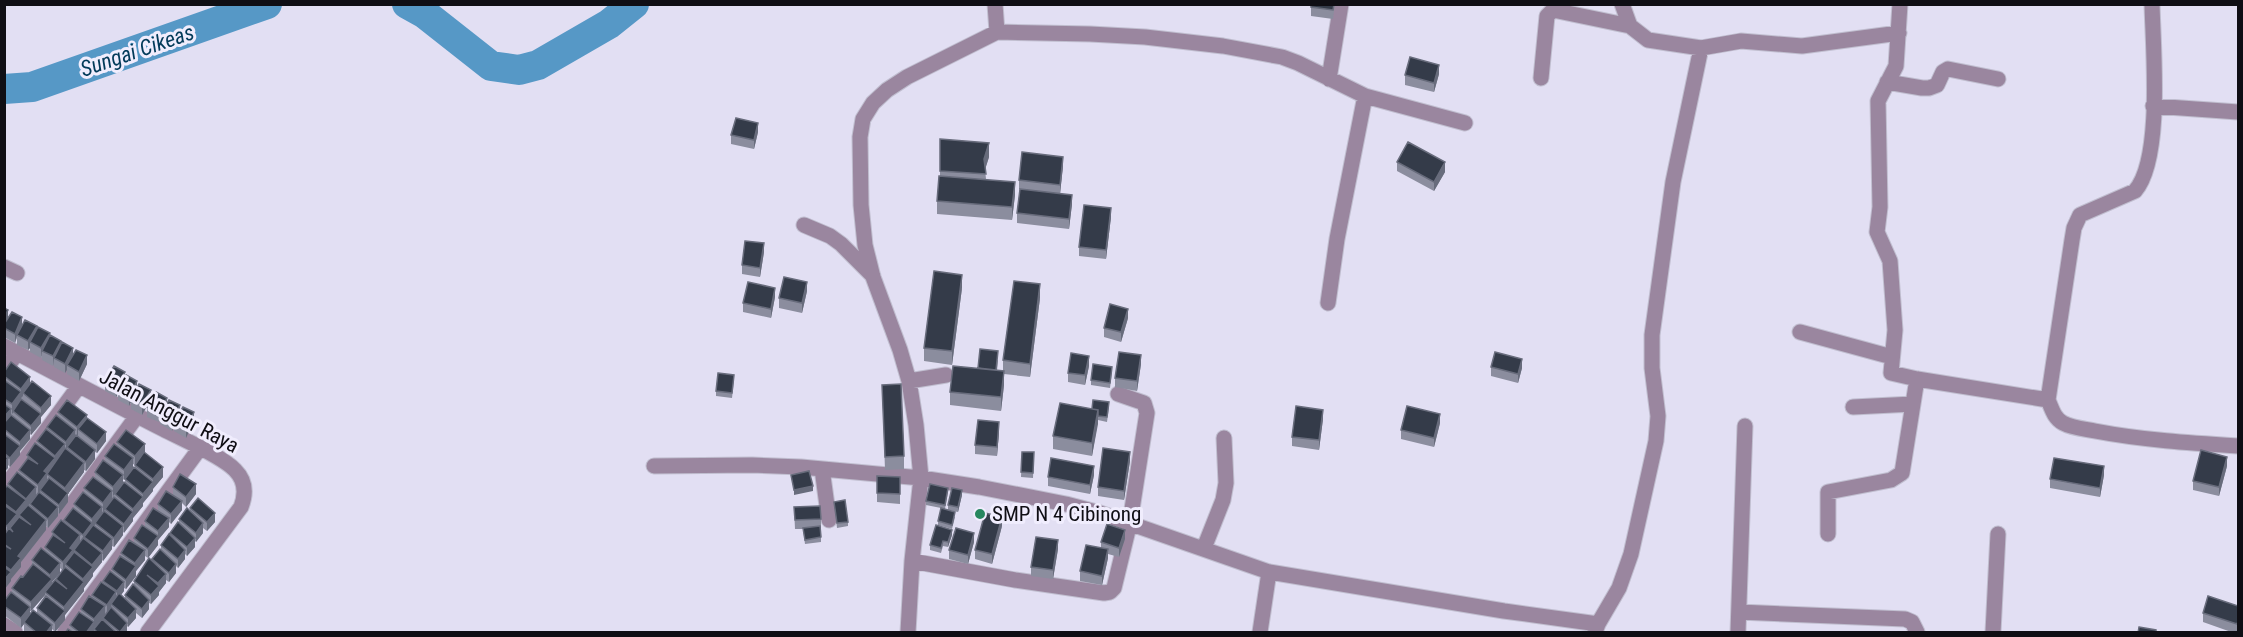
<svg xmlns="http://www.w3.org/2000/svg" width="2243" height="637" font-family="'Roboto Condensed',sans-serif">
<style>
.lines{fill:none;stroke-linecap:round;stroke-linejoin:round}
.river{stroke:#5698c6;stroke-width:30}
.minor-casing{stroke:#c0becf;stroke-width:17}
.minor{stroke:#9a869f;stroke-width:15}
.wall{fill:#8b8d9e;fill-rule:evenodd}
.shaded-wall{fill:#686c7c}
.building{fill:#343b49;stroke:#686c7c;stroke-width:1.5}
.poi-dot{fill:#27875f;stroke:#f0edfd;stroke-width:2}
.labels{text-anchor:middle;stroke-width:6;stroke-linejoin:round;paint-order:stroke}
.street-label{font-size:21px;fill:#0f0e14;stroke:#f0edfd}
.poi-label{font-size:21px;fill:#0f0e14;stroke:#f0edfd;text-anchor:start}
.water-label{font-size:22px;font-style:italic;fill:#023a59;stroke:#f0edfd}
</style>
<rect width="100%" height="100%" fill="#e2dff3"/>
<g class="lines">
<path class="river" d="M 407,4 L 425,14 L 491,66 L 519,70 L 538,65 L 609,24 L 634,4
M 4,89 L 32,87 L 267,4"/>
<defs>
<path id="minor" d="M 995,4 L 997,32
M 1622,4 L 1630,26 L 1648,40 L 1701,48 L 1741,41 L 1802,46 L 1899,33
M 1900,4 L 1896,66 L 1878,101 L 1880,207 L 1877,232 L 1890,261 L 1895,330 L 1891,373 L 1917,379 L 2048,400
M 2152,4 C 2153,48 2163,159 2135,191 L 2080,215 L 2074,228 L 2072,240 L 2048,400 C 2052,409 2054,418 2063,423 C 2072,428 2085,429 2095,431 C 2142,440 2190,443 2238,446
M 1541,78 L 1547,16 L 1553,10 L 1630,26
M 1329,79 L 1341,4
M 1887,82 L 1922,88 L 1929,88 L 1937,85 L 1943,72 L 1948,69 L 1998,79
M 2153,106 L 2238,112
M 804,225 L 830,236 L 841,244 L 873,276
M 4,267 L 17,273
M 1328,303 L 1337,239 L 1365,96
M 1800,332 L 1892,357
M 4,346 C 57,374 110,402 163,429 C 182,439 222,456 235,470 C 246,481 246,494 241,507 L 148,632
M 4,371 L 17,353
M 909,381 L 946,375
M 1853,407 L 1913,404
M 654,466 L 752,465 L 801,467 L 921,478 L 979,487 L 1066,504 L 1100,513 L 1269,572 L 1504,611 L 1598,624
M 822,469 L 829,520
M 4,488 L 79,386
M 1828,534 L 1828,492 L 1891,480 L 1902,473 L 1917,379
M 1204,548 L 1223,500 L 1226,483 L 1224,438
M 912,561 L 1015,580 L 1104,593 L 1110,592 L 1114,588 L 1130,522 L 1147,413 L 1144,403 L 1118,394
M 4,597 L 137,416
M 1739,612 L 1905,619 L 1912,622 L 1917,632
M 4,625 L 15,632
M 65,632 L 200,448
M 908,632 L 912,561 L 921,478 L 916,425 L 909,381 L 900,350 L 873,277 L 865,245 L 861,205 L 860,137 L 863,119 L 873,103 L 887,90 L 907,77 L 997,32 L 1090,34 L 1145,37 L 1223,46 L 1282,57 L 1298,63 L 1365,96 L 1465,123
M 1260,632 L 1269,572
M 1595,632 L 1598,624 L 1619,588 L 1631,554 L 1656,441 L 1658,416 L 1652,368 L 1652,335 L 1673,182 L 1701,48
M 1738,632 L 1745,426
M 1993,632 L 1998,534"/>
</defs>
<use href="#minor" class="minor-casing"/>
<use href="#minor" class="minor"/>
</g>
<path class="wall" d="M 1311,4 L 1335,4 L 1333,19 L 1311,16 Z
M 1439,74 L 1434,92 L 1405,85 L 1405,75 Z
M 758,132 L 754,149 L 731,144 L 731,135 Z
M 940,139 L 989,157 L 985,169 L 986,179 L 1015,195 L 1012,220 L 937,214 L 937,201 L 940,176 Z
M 1397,162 L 1445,172 L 1434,191 L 1397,171 Z
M 1063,166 L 1060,194 L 1072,204 L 1069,229 L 1017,223 L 1017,213 L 1020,189 L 1019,189 L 1019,180 Z
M 1111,217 L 1106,259 L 1079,256 L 1079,247 Z
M 764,252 L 760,277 L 742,274 L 742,265 Z
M 962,288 L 952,365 L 924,361 L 924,348 Z
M 807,291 L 802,313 L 779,308 L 779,298 Z
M 775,297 L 771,318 L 743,312 L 743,303 Z
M 1040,298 L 1030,377 L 1004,374 L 1004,385 L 1001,411 L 950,405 L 950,392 L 978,368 L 998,360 L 997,371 L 1003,371 L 1003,360 Z
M 4,308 L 8,317 L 22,325 L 50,336 L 61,344 L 87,364 L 79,381 L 67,374 L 67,370 L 65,373 L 54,367 L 54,364 L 53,366 L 42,360 L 42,356 L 41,358 L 30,352 L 30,348 L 28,350 L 17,345 L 17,338 L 15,343 L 4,337 Z
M 1128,318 L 1121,342 L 1104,337 L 1104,328 Z
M 1141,364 L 1137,391 L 1115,387 L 1115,378 Z
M 1089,366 L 1085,385 L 1068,382 L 1068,373 Z
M 1491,367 L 1522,368 L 1518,383 L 1491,376 Z
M 4,372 L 30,383 L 51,405 L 41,417 L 41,416 L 41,423 L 31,435 L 30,434 L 30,439 L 20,451 L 20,455 L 10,467 L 8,465 L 8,468 L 4,472 Z
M 1112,372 L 1110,388 L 1091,385 L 1091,380 Z
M 125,377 L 151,399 L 142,415 L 131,409 L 131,402 L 129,406 L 118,400 L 118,394 L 116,397 L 105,391 L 105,381 Z
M 734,380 L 732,398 L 716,396 L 716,391 Z
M 882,385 L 904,456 L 904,469 L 885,470 Z
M 167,403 L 180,413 L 194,421 L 186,438 L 174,431 L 174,426 L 172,431 L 160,424 L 160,420 L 159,422 L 147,417 L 147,407 Z
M 1109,407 L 1107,422 L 1098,420 L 1092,456 L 1053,449 L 1053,436 L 1092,409 Z
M 58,412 L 87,418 L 106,441 L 97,453 L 95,452 L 95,459 L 86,471 L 84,470 L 84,472 L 68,494 L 68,502 L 59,514 L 58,513 L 58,516 L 48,528 L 46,526 L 46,530 L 21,562 L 21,567 L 11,579 L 11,581 L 4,590 L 4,489 L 8,486 L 8,484 L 19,474 L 19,470 L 27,461 L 27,455 L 37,445 L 37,441 L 47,430 L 47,427 L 58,417 Z
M 1323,419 L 1319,450 L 1292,446 L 1292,437 Z
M 1440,423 L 1434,447 L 1401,439 L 1401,430 Z
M 999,432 L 997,456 L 975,454 L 975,445 Z
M 117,442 L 145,453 L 163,477 L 153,488 L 153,491 L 143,503 L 143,506 L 133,518 L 133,521 L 123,533 L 123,535 L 114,547 L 112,546 L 112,549 L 103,561 L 102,560 L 102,562 L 93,573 L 93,576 L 84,588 L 84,591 L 65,615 L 65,620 L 55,632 L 52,629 L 52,633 L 26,633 L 24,631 L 24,624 L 21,628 L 4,615 L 4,601 L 12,593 L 12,588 L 23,577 L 32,565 L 32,560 L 45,551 L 45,547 L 52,537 L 52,532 L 64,523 L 64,520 L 74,509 L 74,504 L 84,493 L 84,488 L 95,478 L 95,472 L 105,462 L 105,456 L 117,446 ZM 133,464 L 135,465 L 135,468 L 125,479 L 125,483 L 123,484 L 123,479 L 124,480 L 133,468 ZM 60,568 L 62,570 L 56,579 L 56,581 L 52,584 L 52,582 L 60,573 ZM 45,595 L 37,608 L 37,614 L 30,614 L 30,611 L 31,611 Z
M 1022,452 L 1034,452 L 1033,478 L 1021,477 Z
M 1130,461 L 1124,500 L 1098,496 L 1098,487 Z
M 2227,466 L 2219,496 L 2193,490 L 2193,481 Z
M 1094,475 L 1090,494 L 1048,486 L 1048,477 Z
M 2104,475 L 2100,497 L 2050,488 L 2050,479 Z
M 877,476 L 900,477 L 900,504 L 877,502 Z
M 173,487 L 196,494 L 186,507 L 182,503 L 182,510 L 171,524 L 169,522 L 169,527 L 158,540 L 158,545 L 148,558 L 145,556 L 145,560 L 136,571 L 136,576 L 126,589 L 124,588 L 124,591 L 121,595 L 125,599 L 125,595 L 134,585 L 134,581 L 161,549 L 161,545 L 170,535 L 170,533 L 179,522 L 179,519 L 190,512 L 190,508 L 215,522 L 207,531 L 203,528 L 203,533 L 196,542 L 195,541 L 195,547 L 187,556 L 185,554 L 185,559 L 178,568 L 176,566 L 176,573 L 169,582 L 166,580 L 166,583 L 159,592 L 159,595 L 151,604 L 149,603 L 149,609 L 142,618 L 136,613 L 136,618 L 128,627 L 127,626 L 127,633 L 94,633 L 94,632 L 65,633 L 70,630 L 70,625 L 81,613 L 81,609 L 92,598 L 92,595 L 103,583 L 103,581 L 112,572 L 112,569 L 121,557 L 121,553 L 134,543 L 134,538 L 145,527 L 145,521 L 158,511 L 158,504 L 173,495 Z
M 948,492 L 945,509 L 955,517 L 952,529 L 938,525 L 938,521 L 941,508 L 926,505 L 926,501 Z
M 962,495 L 958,512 L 948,510 L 948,505 Z
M 834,502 L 848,522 L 848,526 L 837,528 Z
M 794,507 L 821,519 L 821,542 L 805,544 L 803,529 L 795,529 Z
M 1002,526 L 992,564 L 975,559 L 975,550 Z
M 952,535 L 948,547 L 943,546 L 941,553 L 930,550 L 930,545 Z
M 1125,539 L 1119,557 L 1108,554 L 1108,558 L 1102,585 L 1080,581 L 1080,571 L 1101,548 L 1101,542 Z
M 974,542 L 968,564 L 949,559 L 949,550 Z
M 1058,549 L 1053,579 L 1031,576 L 1031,567 Z
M 2238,606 L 2238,633 L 2234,633 L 2203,622 L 2203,613 Z"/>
<path class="shaded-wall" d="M 1439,65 L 1439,74 L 1434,92 L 1434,83 Z
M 758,123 L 758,132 L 754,149 L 754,140 Z
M 989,143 L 989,157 L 984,173 L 984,159 Z
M 1063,157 L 1063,166 L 1060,194 L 1060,185 Z
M 1445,162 L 1445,172 L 1434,191 L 1434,182 Z
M 1015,182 L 1015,195 L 1012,220 L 1012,207 Z
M 1072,195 L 1072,204 L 1069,229 L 1069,219 Z
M 1111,208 L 1111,217 L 1106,259 L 1106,250 Z
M 764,243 L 764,252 L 760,277 L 760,268 Z
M 962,275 L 962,288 L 952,365 L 952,351 Z
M 807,282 L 807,291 L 802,313 L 802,303 Z
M 1040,284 L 1040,298 L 1030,377 L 1030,364 Z
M 775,288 L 775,297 L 771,318 L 771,309 Z
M 1128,309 L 1128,318 L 1121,342 L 1121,332 Z
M 8,310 L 8,319 L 4,327 L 4,317 Z
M 22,317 L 22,326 L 17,335 L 15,343 L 15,334 Z
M 37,326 L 37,335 L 30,342 L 30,348 L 28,350 L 28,341 Z
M 50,333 L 50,342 L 42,351 L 41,358 L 41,348 Z
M 61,341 L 61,350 L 54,358 L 53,366 L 53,356 Z
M 73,348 L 73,357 L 67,365 L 67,370 L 65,373 L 65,364 Z
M 87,355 L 87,364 L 79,381 L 79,372 Z
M 1141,355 L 1141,364 L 1137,391 L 1137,381 Z
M 1089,356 L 1089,366 L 1085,385 L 1085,375 Z
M 1522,359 L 1522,368 L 1518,383 L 1518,374 Z
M 1004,371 L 1004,385 L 1001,411 L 1001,397 Z
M 125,372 L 125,381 L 118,390 L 118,394 L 116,397 L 116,387 Z
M 30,377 L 30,386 L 23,393 L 23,396 L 21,398 L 21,402 L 12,414 L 12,404 L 21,393 L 21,389 Z
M 137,381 L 137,390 L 131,399 L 131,402 L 129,406 L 129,396 Z
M 151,390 L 151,399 L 142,415 L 142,405 Z
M 51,396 L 51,405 L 41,417 L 41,408 Z
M 167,398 L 167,407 L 160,415 L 159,422 L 159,413 Z
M 180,405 L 180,414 L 174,422 L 174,426 L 172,431 L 172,422 Z
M 11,409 L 11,418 L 4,426 L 4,417 Z
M 1098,410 L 1098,424 L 1092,456 L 1092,443 Z
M 1323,410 L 1323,419 L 1319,450 L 1319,440 Z
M 194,412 L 194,421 L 186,438 L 186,429 Z
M 41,414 L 41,423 L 31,435 L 31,426 Z
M 1440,414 L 1440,423 L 1434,447 L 1434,438 Z
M 87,415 L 87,425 L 78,429 L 78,435 L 77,436 L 77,427 Z
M 999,422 L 999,432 L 997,456 L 997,447 Z
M 30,430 L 30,439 L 20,451 L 20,442 Z
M 75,430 L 75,439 L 67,447 L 66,451 L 66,442 Z
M 106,432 L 106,441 L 97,453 L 97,444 Z
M 65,444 L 65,453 L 55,465 L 55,456 Z
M 145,444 L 145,453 L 135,465 L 135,456 Z
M 20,446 L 20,455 L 10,467 L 10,458 Z
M 95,450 L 95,459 L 86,471 L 86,462 Z
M 1130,452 L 1130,461 L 1124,500 L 1124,491 Z
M 2227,457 L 2227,466 L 2219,496 L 2219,487 Z
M 8,458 L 8,468 L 4,472 L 4,463 Z
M 55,458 L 55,467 L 47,474 L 47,483 L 38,494 L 38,485 L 44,471 Z
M 133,458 L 133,468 L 124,480 L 124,470 Z
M 84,463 L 84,472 L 68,494 L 68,502 L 59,514 L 59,505 L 65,496 L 65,488 Z
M 1094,466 L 1094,475 L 1090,494 L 1090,485 Z
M 2104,466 L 2104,475 L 2100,497 L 2100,488 Z
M 163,467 L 163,477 L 153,489 L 153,479 Z
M 123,475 L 123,484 L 113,496 L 113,487 Z
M 153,482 L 153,491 L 143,503 L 143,494 Z
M 196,484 L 196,494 L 186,507 L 186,497 Z
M 813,486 L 813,491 L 794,495 L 794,490 Z
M 36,487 L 36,496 L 26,508 L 26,499 Z
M 962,490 L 962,495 L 958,512 L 958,507 Z
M 112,491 L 112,500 L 103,512 L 103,503 Z
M 143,497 L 143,506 L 133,518 L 133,521 L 124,533 L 124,524 L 133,512 L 133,509 Z
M 26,500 L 26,509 L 19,515 L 19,517 L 10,528 L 10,531 L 7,536 L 7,526 L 16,515 L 16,512 Z
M 182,501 L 182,510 L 171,524 L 171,514 Z
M 58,507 L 58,516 L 48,528 L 48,519 Z
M 102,507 L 102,516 L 95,523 L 95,525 L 92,528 L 92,519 Z
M 215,513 L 215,522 L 207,531 L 207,522 Z
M 1002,517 L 1002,526 L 992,564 L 992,554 Z
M 169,518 L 169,527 L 158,540 L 158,531 Z
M 46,520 L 46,530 L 21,562 L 21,567 L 11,579 L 11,581 L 4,590 L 4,580 L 11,572 L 11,570 L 18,556 Z
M 92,523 L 92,532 L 84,537 L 84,542 L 83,544 L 83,535 Z
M 203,523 L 203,533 L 196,542 L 196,533 Z
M 123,526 L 123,535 L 114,547 L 114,538 Z
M 952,530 L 952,535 L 948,547 L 948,542 Z
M 1125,530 L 1125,539 L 1119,557 L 1119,548 Z
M 974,533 L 974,542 L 968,564 L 968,555 Z
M 80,535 L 80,544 L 74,550 L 74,553 L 65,564 L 65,568 L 63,571 L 63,562 L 70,548 Z
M 158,536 L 158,545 L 148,558 L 148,549 Z
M 195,538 L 195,547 L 187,556 L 187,547 Z
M 112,539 L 112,549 L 103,561 L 103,551 Z
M 1058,540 L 1058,549 L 1053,579 L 1053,570 Z
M 1108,549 L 1108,558 L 1102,585 L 1102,576 Z
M 145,550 L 145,560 L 136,571 L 136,576 L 126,589 L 126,580 L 135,568 L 135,563 Z
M 185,550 L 185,559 L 178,568 L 178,559 Z
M 102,553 L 102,562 L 93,573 L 93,576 L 84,588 L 84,591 L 65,615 L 65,620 L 55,632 L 55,623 L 64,612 L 64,607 L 83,582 L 83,579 L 92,568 L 92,565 Z
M 60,563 L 60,573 L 52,582 L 52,588 L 45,592 L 45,595 L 31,611 L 31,602 L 50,581 L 50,575 Z
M 176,564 L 176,573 L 169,582 L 169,573 Z
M 166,574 L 166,583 L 159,592 L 159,595 L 151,604 L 151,595 L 158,587 L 158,583 Z
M 124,582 L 124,591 L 117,600 L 117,591 Z
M 116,592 L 116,601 L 111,604 L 111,608 L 107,614 L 107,605 Z
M 149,600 L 149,609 L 142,618 L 142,609 Z
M 105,606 L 105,615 L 94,628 L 94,633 L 86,633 L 94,623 L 94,619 Z
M 30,607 L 30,616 L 21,628 L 21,618 Z
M 136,609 L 136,618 L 128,627 L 128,618 Z
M 127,623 L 127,632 L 120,633 L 120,632 Z
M 52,625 L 52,633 L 46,633 Z"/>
<path class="building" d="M 1311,4 L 1334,4 L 1333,10 L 1311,7 Z
M 1410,57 L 1439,65 L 1434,83 L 1405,75 Z
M 736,118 L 758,123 L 754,140 L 731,135 Z
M 940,139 L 989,143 L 984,159 L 986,174 L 940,171 Z
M 1408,142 L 1445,162 L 1434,182 L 1397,162 Z
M 1022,152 L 1063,157 L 1060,185 L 1019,180 Z
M 939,176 L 1015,182 L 1012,207 L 937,201 Z
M 1020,189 L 1072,195 L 1069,219 L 1017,213 Z
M 1084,205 L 1111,208 L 1106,250 L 1079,247 Z
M 745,241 L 764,243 L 760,268 L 742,265 Z
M 934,271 L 962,275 L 952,351 L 924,348 Z
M 784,277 L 807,282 L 802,303 L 779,298 Z
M 1014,281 L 1040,284 L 1030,364 L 1003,360 Z
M 748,282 L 775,288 L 771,309 L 743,303 Z
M 1110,304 L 1128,309 L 1121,332 L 1104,328 Z
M 4,308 L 8,310 L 4,317 Z
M 12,312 L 22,317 L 15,334 L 4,328 L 4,324 Z
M 25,320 L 37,326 L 28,341 L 17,335 Z
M 38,327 L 50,333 L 41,348 L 30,342 Z
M 50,335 L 61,341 L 53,356 L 42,351 Z
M 62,342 L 73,348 L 65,364 L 54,358 Z
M 980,349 L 998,351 L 996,370 L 978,368 Z
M 76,350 L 87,355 L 79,372 L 67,365 Z
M 1119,352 L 1141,355 L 1137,381 L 1115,378 Z
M 1495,352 L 1522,359 L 1518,374 L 1491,367 Z
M 1071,353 L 1089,356 L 1085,375 L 1068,373 Z
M 11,362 L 30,377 L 21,389 L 4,376 L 4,372 Z
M 1093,364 L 1112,367 L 1110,383 L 1091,380 Z
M 114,366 L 125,372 L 116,387 L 105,381 Z
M 953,366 L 1004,371 L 1001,397 L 950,392 Z
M 718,373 L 734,375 L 732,393 L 716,391 Z
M 126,375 L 137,381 L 129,396 L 118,390 Z
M 4,380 L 21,392 L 12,404 L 4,399 Z
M 32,381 L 51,396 L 41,408 L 23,393 Z
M 139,384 L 151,390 L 142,405 L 131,399 Z
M 901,384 L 904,456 L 885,457 L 882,385 Z
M 156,392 L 167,398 L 159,413 L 147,407 Z
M 21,399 L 41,414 L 31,426 L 13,411 Z
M 67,400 L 87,415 L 77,427 L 58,412 Z
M 169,400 L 180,405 L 172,422 L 160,415 Z
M 1093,400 L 1109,402 L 1107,417 L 1098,416 L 1098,410 L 1092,409 Z
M 1060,403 L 1098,410 L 1092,443 L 1053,436 Z
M 4,404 L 11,409 L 4,417 Z
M 1296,406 L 1323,410 L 1319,440 L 1292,437 Z
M 1407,406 L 1440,414 L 1434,438 L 1401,430 Z
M 183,407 L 194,412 L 186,429 L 174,422 Z
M 11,415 L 30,430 L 20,442 L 4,429 L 4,423 Z
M 56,415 L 75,430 L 66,442 L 47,427 Z
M 87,418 L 106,432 L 97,444 L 78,429 Z
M 978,420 L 999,422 L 997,447 L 975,445 Z
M 46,429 L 65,444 L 55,456 L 37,441 Z
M 126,430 L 145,444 L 135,456 L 117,442 Z
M 4,434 L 20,446 L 10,458 L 4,453 Z
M 76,435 L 95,450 L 86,462 L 67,447 Z
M 35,443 L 55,458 L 44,471 L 47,473 L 38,485 L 19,470 L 28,458 L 38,464 L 27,455 Z
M 114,444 L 133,458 L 124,470 L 105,456 Z
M 65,448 L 84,463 L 65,488 L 47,474 Z
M 1103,448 L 1130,452 L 1124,491 L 1098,487 Z
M 2201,450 L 2227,457 L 2219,487 L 2193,481 Z
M 144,452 L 163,467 L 153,479 L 135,465 Z
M 1022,452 L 1034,452 L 1033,473 L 1021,472 Z
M 4,456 L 8,458 L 4,463 Z
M 1051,458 L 1094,466 L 1090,485 L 1048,477 Z
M 2054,458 L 2104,466 L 2100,488 L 2050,479 Z
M 103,460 L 123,475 L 113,487 L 95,472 Z
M 134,467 L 153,482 L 143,494 L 125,479 Z
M 809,471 L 813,486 L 794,490 L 791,475 Z
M 17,472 L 36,487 L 26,499 L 8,484 Z
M 180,474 L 196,484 L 186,497 L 173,487 Z
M 877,476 L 900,477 L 900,494 L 877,493 Z
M 93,477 L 112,491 L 103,503 L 84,488 Z
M 49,478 L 68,493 L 59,505 L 40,490 Z
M 124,482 L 143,497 L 133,509 L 115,494 Z
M 930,484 L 948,488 L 945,505 L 926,501 Z
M 7,486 L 26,500 L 16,512 L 4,503 L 4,489 Z
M 952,488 L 962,490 L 958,507 L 948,505 Z
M 166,491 L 182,501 L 171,514 L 158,504 Z
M 39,492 L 58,507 L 48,519 L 30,504 Z
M 83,492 L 102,507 L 92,519 L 74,504 Z
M 114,497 L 133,512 L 124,524 L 105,509 Z
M 198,498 L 215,513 L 207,522 L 190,508 Z
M 845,500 L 848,522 L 837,523 L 834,502 Z
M 4,505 L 17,514 L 7,526 L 4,524 Z
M 28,505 L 46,520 L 18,556 L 21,558 L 11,570 L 4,565 L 4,545 L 11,549 L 4,544 L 4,535 L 9,528 L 13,532 L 10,528 L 19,517 L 31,525 L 19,515 Z
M 820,506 L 821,519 L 795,520 L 794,507 Z
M 73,508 L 92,523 L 83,535 L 64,520 Z
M 153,508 L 169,518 L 158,531 L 145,521 Z
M 187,508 L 203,523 L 196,533 L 179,519 Z
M 941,508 L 955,512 L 952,525 L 938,521 Z
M 104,511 L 123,526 L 114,538 L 95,523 Z
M 985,513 L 1002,517 L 992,554 L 975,550 Z
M 61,520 L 80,535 L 70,548 L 73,550 L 63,562 L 45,547 L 53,535 L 65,543 L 52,532 Z
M 178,522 L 195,538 L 187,547 L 170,533 Z
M 1107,524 L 1125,530 L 1119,548 L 1101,542 Z
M 93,525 L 112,539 L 103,551 L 84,537 Z
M 142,525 L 158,536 L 148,549 L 134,538 Z
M 936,525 L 952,530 L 948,542 L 943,541 L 941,548 L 930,545 Z
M 820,526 L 821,537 L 805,540 L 803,528 Z
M 956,528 L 974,533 L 968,555 L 949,550 Z
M 169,534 L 185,550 L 178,559 L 161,545 Z
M 1036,537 L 1058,540 L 1053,570 L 1031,567 Z
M 83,538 L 102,553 L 92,565 L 74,550 Z
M 129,540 L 145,550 L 135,563 L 121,553 Z
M 1086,545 L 1108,549 L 1102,576 L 1080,571 Z
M 41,548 L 60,563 L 50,575 L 32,560 Z
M 160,549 L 176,564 L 169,573 L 152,559 Z
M 74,552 L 93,567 L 83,579 L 65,564 Z
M 120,556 L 136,566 L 126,580 L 112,569 Z
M 149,558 L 166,574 L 158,583 L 147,575 L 159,586 L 151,595 L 134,581 Z
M 33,564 L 52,579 L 31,602 L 12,588 L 21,576 L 23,577 Z
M 4,567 L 11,572 L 4,580 Z
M 65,567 L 84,582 L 64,607 L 45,592 L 55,580 L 67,589 L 56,579 Z
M 110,571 L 124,582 L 117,591 L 103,581 Z
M 101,582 L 116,592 L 107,605 L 92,595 Z
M 133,584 L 149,600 L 142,609 L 125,595 Z
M 11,592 L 30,607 L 21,618 L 4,606 L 4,601 Z
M 119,593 L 136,609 L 128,618 L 111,604 Z
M 46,596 L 65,611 L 55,623 L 37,608 Z
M 89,596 L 105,606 L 94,619 L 81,609 Z
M 2208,596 L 2238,606 L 2238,621 L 2237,624 L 2203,613 Z
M 111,607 L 127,623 L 120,632 L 103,618 Z
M 33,610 L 52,625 L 46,633 L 37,633 L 24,622 Z
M 79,612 L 94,622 L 86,633 L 80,633 L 70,625 Z
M 102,619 L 117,633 L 98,633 L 94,629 Z
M 2139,627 L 2156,630 L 2156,633 L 2138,633 Z
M 68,629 L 74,633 L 65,633 Z"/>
<circle class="poi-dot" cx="980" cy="514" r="6"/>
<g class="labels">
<g class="street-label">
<text transform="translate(169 411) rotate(28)" y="7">Jalan Anggur Raya</text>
</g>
<g class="poi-label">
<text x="992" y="521">SMP N 4 Cibinong</text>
</g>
<g class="water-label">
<text transform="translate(137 50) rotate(-19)" y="8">Sungai Cikeas</text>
</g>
</g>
<rect width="2243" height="637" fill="none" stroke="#0f0e14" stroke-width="12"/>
</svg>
